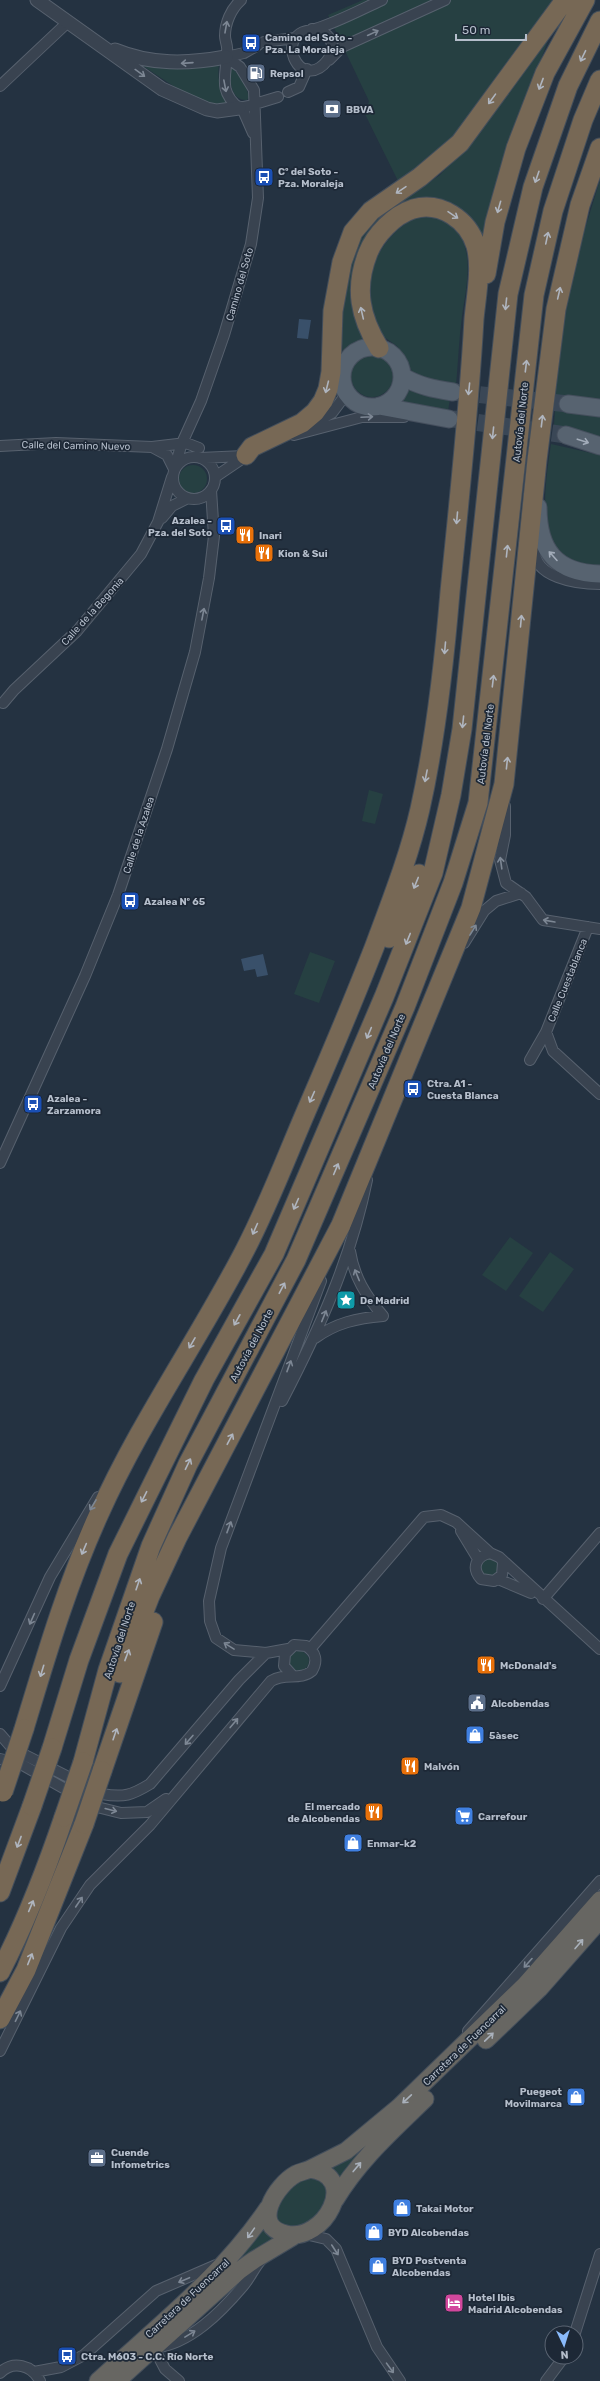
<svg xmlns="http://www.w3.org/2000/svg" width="600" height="2381" font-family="Rubik,sans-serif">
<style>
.green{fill:#264042}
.water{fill:#39506a}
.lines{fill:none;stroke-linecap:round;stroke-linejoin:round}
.primary-tunnel{stroke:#3a4756;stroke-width:17;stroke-dasharray:17 8;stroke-linecap:butt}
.minor-casing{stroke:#57616e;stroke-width:12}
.tertiary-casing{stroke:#57616e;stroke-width:15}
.primary-casing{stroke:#454f5d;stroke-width:19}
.trunk-casing{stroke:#434e5b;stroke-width:19}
.motorway-casing{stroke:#434e5b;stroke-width:21}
.minor{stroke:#394350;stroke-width:10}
.tertiary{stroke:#394350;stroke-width:13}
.primary{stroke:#576370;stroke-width:17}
.trunk{stroke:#676662;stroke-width:17}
.motorway{stroke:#776855;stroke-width:19}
.motorway-bridge-casing{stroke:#434e5b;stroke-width:21;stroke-linecap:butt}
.motorway-bridge{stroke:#776855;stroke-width:19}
.oneway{stroke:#7d8794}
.oneway2{stroke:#afb5bf}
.oneway3{stroke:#a2acb9}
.oneway4{stroke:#a9b1bb}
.labels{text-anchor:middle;stroke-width:3.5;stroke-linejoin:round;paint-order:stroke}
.poi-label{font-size:10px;font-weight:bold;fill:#b5becb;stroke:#1d2836;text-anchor:start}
.street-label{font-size:10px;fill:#b5becb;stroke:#1d2836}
</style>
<rect width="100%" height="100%" fill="#243241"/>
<path class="green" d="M 363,0 L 557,0 L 456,138 L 400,185 L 365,114 L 369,101 L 328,15 Z
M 550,35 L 505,155 L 483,241 L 435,201 L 368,239 L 368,341 L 357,344 L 343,355 L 340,322 L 354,248 L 380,215 L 440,175 L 476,136 Z
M 219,63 C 217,81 220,92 231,106 L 212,107 L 193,99 L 140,64 Z
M 233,68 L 245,84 L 249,97 L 247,100 C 231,101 229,80 231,69 Z
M 600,180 L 600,399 L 555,395 L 560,344 L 573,268 Z
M 414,218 C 420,218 429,216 435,218 C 480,231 467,282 462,316 C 459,339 458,362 456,386 L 432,382 L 413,373 L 397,346 L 377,332 C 374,319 370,306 369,292 C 368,262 388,233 414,218 Z
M351 376a21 21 0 1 1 42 0a21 21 0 1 1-42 0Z
M 408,388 L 424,395 L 450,399 L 448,411 L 395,406 Z
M 555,410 L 600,416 L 600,438 L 554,425 Z
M 551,444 L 600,455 L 600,568 C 591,566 575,566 567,561 C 534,542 547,474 551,444 Z
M179 479a14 14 0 1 1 28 0a14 14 0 1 1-28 0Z
M 369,790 L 383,794 L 375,824 L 362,821 Z
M 310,952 L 335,961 L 319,1003 L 294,994 Z
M 510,1237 L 533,1253 L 506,1291 L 482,1275 Z
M 550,1252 L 574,1269 L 543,1312 L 519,1296 Z
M480 1567a9 9 0 1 1 18 0a9 9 0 1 1-18 0Z
M289 1661a10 10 0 1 1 20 0a10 10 0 1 1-20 0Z
M 373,2136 L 339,2182 L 326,2168 Z
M 311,2177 L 328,2185 L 327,2203 L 309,2223 L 294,2231 L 277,2222 L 275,2209 L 279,2201 L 297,2182 Z
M 264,2223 L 278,2239 L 225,2273 Z"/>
<path class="water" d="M 299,319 L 311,320 L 308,339 L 297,338 Z
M 263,954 L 268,975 L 257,977 L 255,969 L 244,971 L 241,959 Z"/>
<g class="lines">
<path class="primary-tunnel" d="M 455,392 L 568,404
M 453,419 L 566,435"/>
<defs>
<path id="minor" d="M 241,0 C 231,9 225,23 225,36 C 225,41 228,46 227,51 C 227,75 217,90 239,108 L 254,105
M 312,29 C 359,37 311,96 294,58 C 291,51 291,43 296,37 C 301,31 307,31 315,29 C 338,22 360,10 382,0
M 264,42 L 295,38
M 226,57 L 244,53 L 258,45
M 329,60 L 342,47 L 445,0
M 0,86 L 68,22
M 288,92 L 299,87 L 307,69
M 255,104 L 278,97
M 242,108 L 253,133
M 309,426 L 332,413 L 347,393
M 294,435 L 362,417 L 404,417
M 0,446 L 56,443 L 152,447 L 186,443 L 199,448
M 154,448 L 167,455 L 174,469
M173 478a21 21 0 1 1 42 0a21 21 0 1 1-42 0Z
M 200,458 L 244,456
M 175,466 L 182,443 L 201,401 L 224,335 L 251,244 L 258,198 L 254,90 L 240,67 L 226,57
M 215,477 L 249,454
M 162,518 L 172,506 L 188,498
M 535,547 C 531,578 578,584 600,584
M 3,703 L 14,690 L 77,631 L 141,554 L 158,522 L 172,477
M 505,806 L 505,835 L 500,860 L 506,883 L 526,897 L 543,920 L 600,929
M 588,927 L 546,1032 L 553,1051 L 600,1094
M 464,943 L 484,911 L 496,901 L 521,893
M 530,1060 L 546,1032
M 0,1163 L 85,976 L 118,895 L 167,749 L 195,652 L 209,578 L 214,536 L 211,490
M 315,1338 C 336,1323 357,1318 383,1316 C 366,1296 354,1277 350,1251
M 282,1401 C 319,1330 351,1259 367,1180
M 461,1531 L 478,1559
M 503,1563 L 502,1575 L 494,1581 L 481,1579 C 471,1568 476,1556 490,1553 L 499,1557 L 600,1649
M 498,1579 L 531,1593
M 543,1599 L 600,1533
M 311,1648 L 424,1517 L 441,1515 L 456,1522 L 490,1553
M 288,1649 L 266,1653 L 234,1650 L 216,1638 L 210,1621 L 209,1601 L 221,1548 L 321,1281
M 0,1686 L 50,1577 L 98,1497
M 0,1734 L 13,1749 L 102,1794 C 124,1798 132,1795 150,1784 L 239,1680 L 266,1653
M 0,1759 L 19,1763 L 97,1807 L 121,1813 L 147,1812 L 166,1799
M 468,2031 L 600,1881
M 0,2051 L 61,1928 L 90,1885 L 150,1825 L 271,1681 C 285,1672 300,1681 312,1671 C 318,1661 316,1652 306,1646 L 294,1645 L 285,1654 L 284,1666 L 292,1675
M 305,2234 L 326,2239 L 336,2249 L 377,2347 L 400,2381
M 575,2333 L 600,2254
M 34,2372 L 61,2367 L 84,2355 L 156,2291 L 216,2265
M 0,2373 C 13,2360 32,2365 40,2381
M 179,2381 L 165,2369 L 154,2348 C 190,2344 221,2312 243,2286 C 250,2278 254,2268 261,2260
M 546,2381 L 564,2357"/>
<path id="tertiary" d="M 37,0 L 162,89 L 207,109 L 217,111 L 239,108
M 115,50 C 151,65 188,64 226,57"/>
<path id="primary" d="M342 377a30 30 0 1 1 60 0a30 30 0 1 1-60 0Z
M 402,376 C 418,386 434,389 453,392
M 568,404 L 600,408
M 379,406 L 449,419
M 566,435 L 600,446
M 538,507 C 538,550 556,573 600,574"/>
<path id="trunk" d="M 486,2040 L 539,1989 L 600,1920
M 310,2169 L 346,2151 L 399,2107 L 525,1985 L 600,1900
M 310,2169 C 361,2176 324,2243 286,2234 C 250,2226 276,2185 296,2174 C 300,2172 306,2171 310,2169 Z
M 335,2200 C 359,2160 392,2131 425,2099
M 98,2381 C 158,2326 222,2276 268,2208
M 117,2381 L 240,2270 L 254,2260 L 294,2236"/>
<path id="motorway" d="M 486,274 L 495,222 L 516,148 L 545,73 L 585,0
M 246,455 L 252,447 L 302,423 L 315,412 L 323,401 L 328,389 L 331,372 L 333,311 L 342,262 L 353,232 L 371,211 L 420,177 L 460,143 L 565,0
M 389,938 L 419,874
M 120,1673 L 150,1596 L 177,1538 L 341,1225 L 471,908 L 504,784 L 537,460 L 556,309 L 580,205 L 600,148
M 24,1729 C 46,1656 67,1584 99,1514 C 140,1422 199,1339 245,1250 C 270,1202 289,1150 311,1100 C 333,1049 354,999 374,948 C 391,902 409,857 420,809 C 436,738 444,665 450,592 C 459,501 469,410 474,319 C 476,297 482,268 476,246 C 468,220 441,201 413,209 C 394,215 375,235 368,253 C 354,288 360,317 379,348
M 52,1748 L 79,1660 L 118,1554 L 204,1380 L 274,1254 L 384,997 L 433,873 L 451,795 L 462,729 L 508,294 L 533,187 L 568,86 L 600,21
M 83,1762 L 108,1670 L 151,1546 L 188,1464 L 296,1260 L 405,1007 L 453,883 L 478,803 L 534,295 L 553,211 L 583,120 L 600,80
M 102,1771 L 153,1622
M 0,1892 L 32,1806
M 0,1972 C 26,1922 46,1870 64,1817
M 0,2019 L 26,1970 L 84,1824"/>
</defs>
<use href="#minor" class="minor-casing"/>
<use href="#tertiary" class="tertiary-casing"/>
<use href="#primary" class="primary-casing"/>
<use href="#trunk" class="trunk-casing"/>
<use href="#motorway" class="motorway-casing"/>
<use href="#minor" class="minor"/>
<use href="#tertiary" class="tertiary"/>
<use href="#primary" class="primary"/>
<use href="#trunk" class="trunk"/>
<use href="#motorway" class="motorway"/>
<defs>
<path id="motorway-bridge" d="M 3,1792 L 24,1729
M 32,1806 L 52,1748
M 64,1817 L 83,1762
M 84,1824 L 102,1771"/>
</defs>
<use href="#motorway-bridge" class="motorway-bridge-casing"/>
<use href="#motorway-bridge" class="motorway-bridge"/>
</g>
<defs><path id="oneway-shaft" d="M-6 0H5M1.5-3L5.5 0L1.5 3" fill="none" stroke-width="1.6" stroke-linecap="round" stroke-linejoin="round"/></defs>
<g class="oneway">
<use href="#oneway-shaft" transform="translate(226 27) rotate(-80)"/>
<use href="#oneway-shaft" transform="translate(373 33) rotate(-25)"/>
<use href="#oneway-shaft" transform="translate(187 63) rotate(176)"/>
<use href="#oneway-shaft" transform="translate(140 73) rotate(36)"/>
<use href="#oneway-shaft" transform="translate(225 86) rotate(79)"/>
<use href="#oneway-shaft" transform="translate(367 417) rotate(-3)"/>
<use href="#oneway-shaft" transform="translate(203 614) rotate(-79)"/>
<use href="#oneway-shaft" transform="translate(501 863) rotate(-98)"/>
<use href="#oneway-shaft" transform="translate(549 921) rotate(-170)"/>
<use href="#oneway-shaft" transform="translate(473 930) rotate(-58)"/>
<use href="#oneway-shaft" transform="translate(357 1275) rotate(-112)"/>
<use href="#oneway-shaft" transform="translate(324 1316) rotate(-68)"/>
<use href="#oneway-shaft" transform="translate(289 1366) rotate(-70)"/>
<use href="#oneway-shaft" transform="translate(93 1505) rotate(121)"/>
<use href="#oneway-shaft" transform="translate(229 1527) rotate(-70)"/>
<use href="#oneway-shaft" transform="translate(32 1619) rotate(114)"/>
<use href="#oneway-shaft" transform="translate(229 1646) rotate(-148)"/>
<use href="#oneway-shaft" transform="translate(234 1723) rotate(-50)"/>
<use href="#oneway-shaft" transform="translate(189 1740) rotate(131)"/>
<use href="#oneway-shaft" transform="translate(111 1810) rotate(14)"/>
<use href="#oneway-shaft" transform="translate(79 1902) rotate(-56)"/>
<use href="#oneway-shaft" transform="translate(528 1963) rotate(132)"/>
<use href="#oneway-shaft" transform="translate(18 2016) rotate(-64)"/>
<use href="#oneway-shaft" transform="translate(335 2250) rotate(57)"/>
<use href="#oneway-shaft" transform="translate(184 2280) rotate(157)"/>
<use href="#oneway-shaft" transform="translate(190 2334) rotate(-31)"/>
<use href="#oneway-shaft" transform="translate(390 2368) rotate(54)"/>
</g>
<g class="oneway2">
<use href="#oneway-shaft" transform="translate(583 56) rotate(116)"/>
<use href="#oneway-shaft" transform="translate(541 84) rotate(111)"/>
<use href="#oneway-shaft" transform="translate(492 99) rotate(126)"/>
<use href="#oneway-shaft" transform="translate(537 177) rotate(109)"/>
<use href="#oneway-shaft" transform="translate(401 190) rotate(146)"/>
<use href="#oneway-shaft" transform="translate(499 207) rotate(106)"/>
<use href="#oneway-shaft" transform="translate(453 215) rotate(34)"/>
<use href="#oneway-shaft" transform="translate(547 238) rotate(-78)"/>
<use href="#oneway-shaft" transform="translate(559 293) rotate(-77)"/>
<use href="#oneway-shaft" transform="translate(506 304) rotate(96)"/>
<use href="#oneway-shaft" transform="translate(362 313) rotate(-103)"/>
<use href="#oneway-shaft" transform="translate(526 366) rotate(-83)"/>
<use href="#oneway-shaft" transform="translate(327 387) rotate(104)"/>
<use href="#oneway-shaft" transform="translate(469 389) rotate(96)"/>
<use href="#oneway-shaft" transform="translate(542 421) rotate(-83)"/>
<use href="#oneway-shaft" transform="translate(493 433) rotate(96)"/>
<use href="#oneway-shaft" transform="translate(457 518) rotate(95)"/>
<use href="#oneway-shaft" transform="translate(507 551) rotate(-84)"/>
<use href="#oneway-shaft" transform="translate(521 621) rotate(-85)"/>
<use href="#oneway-shaft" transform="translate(445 648) rotate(95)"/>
<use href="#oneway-shaft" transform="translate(493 681) rotate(-83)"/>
<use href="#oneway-shaft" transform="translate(463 722) rotate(96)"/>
<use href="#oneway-shaft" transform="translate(507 763) rotate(-84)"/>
<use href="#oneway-shaft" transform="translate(426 776) rotate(101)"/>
<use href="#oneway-shaft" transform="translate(416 883) rotate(112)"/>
<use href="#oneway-shaft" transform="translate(408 939) rotate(112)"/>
<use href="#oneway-shaft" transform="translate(369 1033) rotate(113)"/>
<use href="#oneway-shaft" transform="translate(312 1097) rotate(114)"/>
<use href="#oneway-shaft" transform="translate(336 1169) rotate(-67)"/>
<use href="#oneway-shaft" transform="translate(296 1204) rotate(114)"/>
<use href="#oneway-shaft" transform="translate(255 1229) rotate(114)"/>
<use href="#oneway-shaft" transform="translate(282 1288) rotate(-62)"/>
<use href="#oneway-shaft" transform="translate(237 1320) rotate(119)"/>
<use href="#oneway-shaft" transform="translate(192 1343) rotate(120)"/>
<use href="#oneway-shaft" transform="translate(230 1439) rotate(-62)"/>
<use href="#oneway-shaft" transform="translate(188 1464) rotate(-64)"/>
<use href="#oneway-shaft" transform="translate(144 1497) rotate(117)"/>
<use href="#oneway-shaft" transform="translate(84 1549) rotate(113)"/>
<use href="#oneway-shaft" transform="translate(138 1584) rotate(-71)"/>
<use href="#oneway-shaft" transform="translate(127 1655) rotate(-69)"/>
<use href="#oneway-shaft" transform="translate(42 1671) rotate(107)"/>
<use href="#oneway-shaft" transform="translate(115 1734) rotate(-71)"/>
<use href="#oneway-shaft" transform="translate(19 1842) rotate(111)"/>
<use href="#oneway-shaft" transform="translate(31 1906) rotate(-67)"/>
<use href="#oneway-shaft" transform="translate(30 1959) rotate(-68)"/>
</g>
<g class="oneway3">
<use href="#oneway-shaft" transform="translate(583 441) rotate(18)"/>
<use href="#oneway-shaft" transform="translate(553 556) rotate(-132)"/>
</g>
<g class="oneway4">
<use href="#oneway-shaft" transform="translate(579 1944) rotate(-49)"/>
<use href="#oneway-shaft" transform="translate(489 2037) rotate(-44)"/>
<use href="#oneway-shaft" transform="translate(407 2099) rotate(137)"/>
<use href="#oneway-shaft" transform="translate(357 2167) rotate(-50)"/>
<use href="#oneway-shaft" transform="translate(251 2233) rotate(125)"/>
</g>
<defs>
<symbol id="bus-square" viewBox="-11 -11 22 22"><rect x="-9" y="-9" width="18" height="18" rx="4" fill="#1a4fb4" stroke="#1d2836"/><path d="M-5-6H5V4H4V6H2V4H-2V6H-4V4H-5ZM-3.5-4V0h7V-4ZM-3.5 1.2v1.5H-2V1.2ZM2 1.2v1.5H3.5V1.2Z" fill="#fff"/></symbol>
<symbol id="fuel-square" viewBox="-11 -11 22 22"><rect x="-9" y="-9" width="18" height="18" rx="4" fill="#5c6f8a" stroke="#1d2836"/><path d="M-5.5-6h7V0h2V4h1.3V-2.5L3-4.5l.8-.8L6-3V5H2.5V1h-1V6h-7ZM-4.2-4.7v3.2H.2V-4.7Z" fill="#fff"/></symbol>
<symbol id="bank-square" viewBox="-11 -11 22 22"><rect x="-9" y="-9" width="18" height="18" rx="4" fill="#5c6f8a" stroke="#1d2836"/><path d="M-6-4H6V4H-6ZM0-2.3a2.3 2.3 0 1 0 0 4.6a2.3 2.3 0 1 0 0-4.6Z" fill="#fff"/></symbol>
<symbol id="restaurant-square" viewBox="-11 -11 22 22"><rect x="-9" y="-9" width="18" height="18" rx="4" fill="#e8710a" stroke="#1d2836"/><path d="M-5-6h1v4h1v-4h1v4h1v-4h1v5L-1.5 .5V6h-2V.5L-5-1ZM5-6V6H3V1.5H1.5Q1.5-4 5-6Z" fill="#fff"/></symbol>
<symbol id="sight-square" viewBox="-11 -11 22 22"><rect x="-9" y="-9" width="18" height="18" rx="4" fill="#0f9aa8" stroke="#1d2836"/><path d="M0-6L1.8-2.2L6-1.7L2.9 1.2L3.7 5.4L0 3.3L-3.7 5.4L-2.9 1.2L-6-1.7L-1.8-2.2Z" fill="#fff"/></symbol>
<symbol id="civic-square" viewBox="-11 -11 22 22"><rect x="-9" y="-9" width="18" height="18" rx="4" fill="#5c6f8a" stroke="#1d2836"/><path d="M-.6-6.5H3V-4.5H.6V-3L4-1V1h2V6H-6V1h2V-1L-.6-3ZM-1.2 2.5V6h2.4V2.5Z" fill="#fff"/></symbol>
<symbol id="shop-square" viewBox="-11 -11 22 22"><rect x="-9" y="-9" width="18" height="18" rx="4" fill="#3f7fe0" stroke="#1d2836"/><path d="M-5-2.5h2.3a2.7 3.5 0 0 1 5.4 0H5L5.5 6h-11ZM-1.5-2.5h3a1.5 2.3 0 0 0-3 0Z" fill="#fff"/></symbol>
<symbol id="supermarket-square" viewBox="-11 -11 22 22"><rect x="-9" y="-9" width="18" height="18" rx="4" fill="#3f7fe0" stroke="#1d2836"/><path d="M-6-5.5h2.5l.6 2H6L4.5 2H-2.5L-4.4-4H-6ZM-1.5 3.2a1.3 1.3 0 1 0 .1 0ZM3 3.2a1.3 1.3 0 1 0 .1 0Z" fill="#fff"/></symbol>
<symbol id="office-square" viewBox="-11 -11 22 22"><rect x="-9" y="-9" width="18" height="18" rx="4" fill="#5c6f8a" stroke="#1d2836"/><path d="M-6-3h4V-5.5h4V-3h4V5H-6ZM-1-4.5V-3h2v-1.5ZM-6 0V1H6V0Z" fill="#fff"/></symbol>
<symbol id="hotel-square" viewBox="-11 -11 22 22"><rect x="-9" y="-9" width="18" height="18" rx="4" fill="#d1479c" stroke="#1d2836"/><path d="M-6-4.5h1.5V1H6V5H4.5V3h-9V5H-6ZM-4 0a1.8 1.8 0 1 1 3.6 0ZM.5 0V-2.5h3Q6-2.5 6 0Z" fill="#fff"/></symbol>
</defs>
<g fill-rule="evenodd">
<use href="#bus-square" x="240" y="32" width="22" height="22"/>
<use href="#fuel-square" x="245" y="62" width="22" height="22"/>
<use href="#bank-square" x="321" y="98" width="22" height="22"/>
<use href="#bus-square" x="253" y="166" width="22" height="22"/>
<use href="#bus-square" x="215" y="515" width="22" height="22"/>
<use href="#restaurant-square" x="234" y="524" width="22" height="22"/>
<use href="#restaurant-square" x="253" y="542" width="22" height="22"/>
<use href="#bus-square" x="119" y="890" width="22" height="22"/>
<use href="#bus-square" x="402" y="1078" width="22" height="22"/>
<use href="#bus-square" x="22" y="1093" width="22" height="22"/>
<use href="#sight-square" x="335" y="1289" width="22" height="22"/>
<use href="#restaurant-square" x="475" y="1654" width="22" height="22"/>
<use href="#civic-square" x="466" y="1692" width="22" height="22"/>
<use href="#shop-square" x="464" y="1724" width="22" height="22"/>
<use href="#restaurant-square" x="399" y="1755" width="22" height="22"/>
<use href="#restaurant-square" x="363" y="1801" width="22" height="22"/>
<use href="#supermarket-square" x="453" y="1805" width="22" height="22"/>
<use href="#shop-square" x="342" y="1832" width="22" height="22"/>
<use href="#shop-square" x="565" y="2086" width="22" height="22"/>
<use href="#office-square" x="86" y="2147" width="22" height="22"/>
<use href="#shop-square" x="391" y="2197" width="22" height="22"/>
<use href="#shop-square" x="363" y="2221" width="22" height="22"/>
<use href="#shop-square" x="367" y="2255" width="22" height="22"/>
<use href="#hotel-square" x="443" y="2292" width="22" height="22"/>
<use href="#bus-square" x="56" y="2345" width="22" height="22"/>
</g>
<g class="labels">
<g class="poi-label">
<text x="265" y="41">Camino del Soto -<tspan x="265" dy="12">Pza. La Moraleja</tspan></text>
<text x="270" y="77">Repsol</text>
<text x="346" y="113">BBVA</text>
<text x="278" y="175">Cº del Soto -<tspan x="278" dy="12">Pza. Moraleja</tspan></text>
<text x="212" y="524" text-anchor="end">Azalea -<tspan x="212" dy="12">Pza. del Soto</tspan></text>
<text x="259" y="539">Inari</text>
<text x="278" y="557">Kion &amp; Sui</text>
<text x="144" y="905">Azalea Nº 65</text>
<text x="427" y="1087">Ctra. A1 -<tspan x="427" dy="12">Cuesta Blanca</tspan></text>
<text x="47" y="1102">Azalea -<tspan x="47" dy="12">Zarzamora</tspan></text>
<text x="360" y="1304">De Madrid</text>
<text x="500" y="1669">McDonald's</text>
<text x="491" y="1707">Alcobendas</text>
<text x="489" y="1739">5àsec</text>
<text x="424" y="1770">Malvón</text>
<text x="360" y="1810" text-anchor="end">El mercado<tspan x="360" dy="12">de Alcobendas</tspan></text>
<text x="478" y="1820">Carrefour</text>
<text x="367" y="1847">Enmar-k2</text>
<text x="562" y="2095" text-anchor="end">Puegeot<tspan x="562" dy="12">Movilmarca</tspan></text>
<text x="111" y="2156">Cuende<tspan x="111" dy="12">Infometrics</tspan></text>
<text x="416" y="2212">Takai Motor</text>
<text x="388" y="2236">BYD Alcobendas</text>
<text x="392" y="2264">BYD Postventa<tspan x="392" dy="12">Alcobendas</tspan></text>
<text x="468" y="2301">Hotel Ibis<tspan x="468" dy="12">Madrid Alcobendas</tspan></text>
<text x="81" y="2360">Ctra. M603 - C.C. Río Norte</text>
</g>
<g class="street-label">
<text transform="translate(239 284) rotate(-74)" y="4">Camino del Soto</text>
<text transform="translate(520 422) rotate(-84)" y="4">Autovía del Norte</text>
<text transform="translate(76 445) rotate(1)" y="4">Calle del Camino Nuevo</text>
<text transform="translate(92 611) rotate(-48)" y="4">Calle de la Begonia</text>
<text transform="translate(485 744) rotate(-83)" y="4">Autovía del Norte</text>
<text transform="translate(138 835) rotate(-72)" y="4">Calle de la Azalea</text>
<text transform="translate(567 980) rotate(-68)" y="4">Calle Cuestablanca</text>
<text transform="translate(386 1051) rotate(-67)" y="4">Autovía del Norte</text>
<text transform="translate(251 1345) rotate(-62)" y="4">Autovía del Norte</text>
<text transform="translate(119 1640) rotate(-72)" y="4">Autovía del Norte</text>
<text transform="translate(464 2045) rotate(-44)" y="4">Carretera de Fuencarral</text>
<text transform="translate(187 2298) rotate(-43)" y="4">Carretera de Fuencarral</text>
</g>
</g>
<g transform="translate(564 2345) rotate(176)"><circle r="19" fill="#1d2836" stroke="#5a6472"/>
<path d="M0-3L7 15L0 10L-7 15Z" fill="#8abafb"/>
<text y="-6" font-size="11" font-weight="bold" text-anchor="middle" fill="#b5becb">N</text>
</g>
<path d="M456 34v6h70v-6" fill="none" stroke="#b5becb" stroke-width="2"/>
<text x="462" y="34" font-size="12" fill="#b5becb" stroke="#1d2836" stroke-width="3" paint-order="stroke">50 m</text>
</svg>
